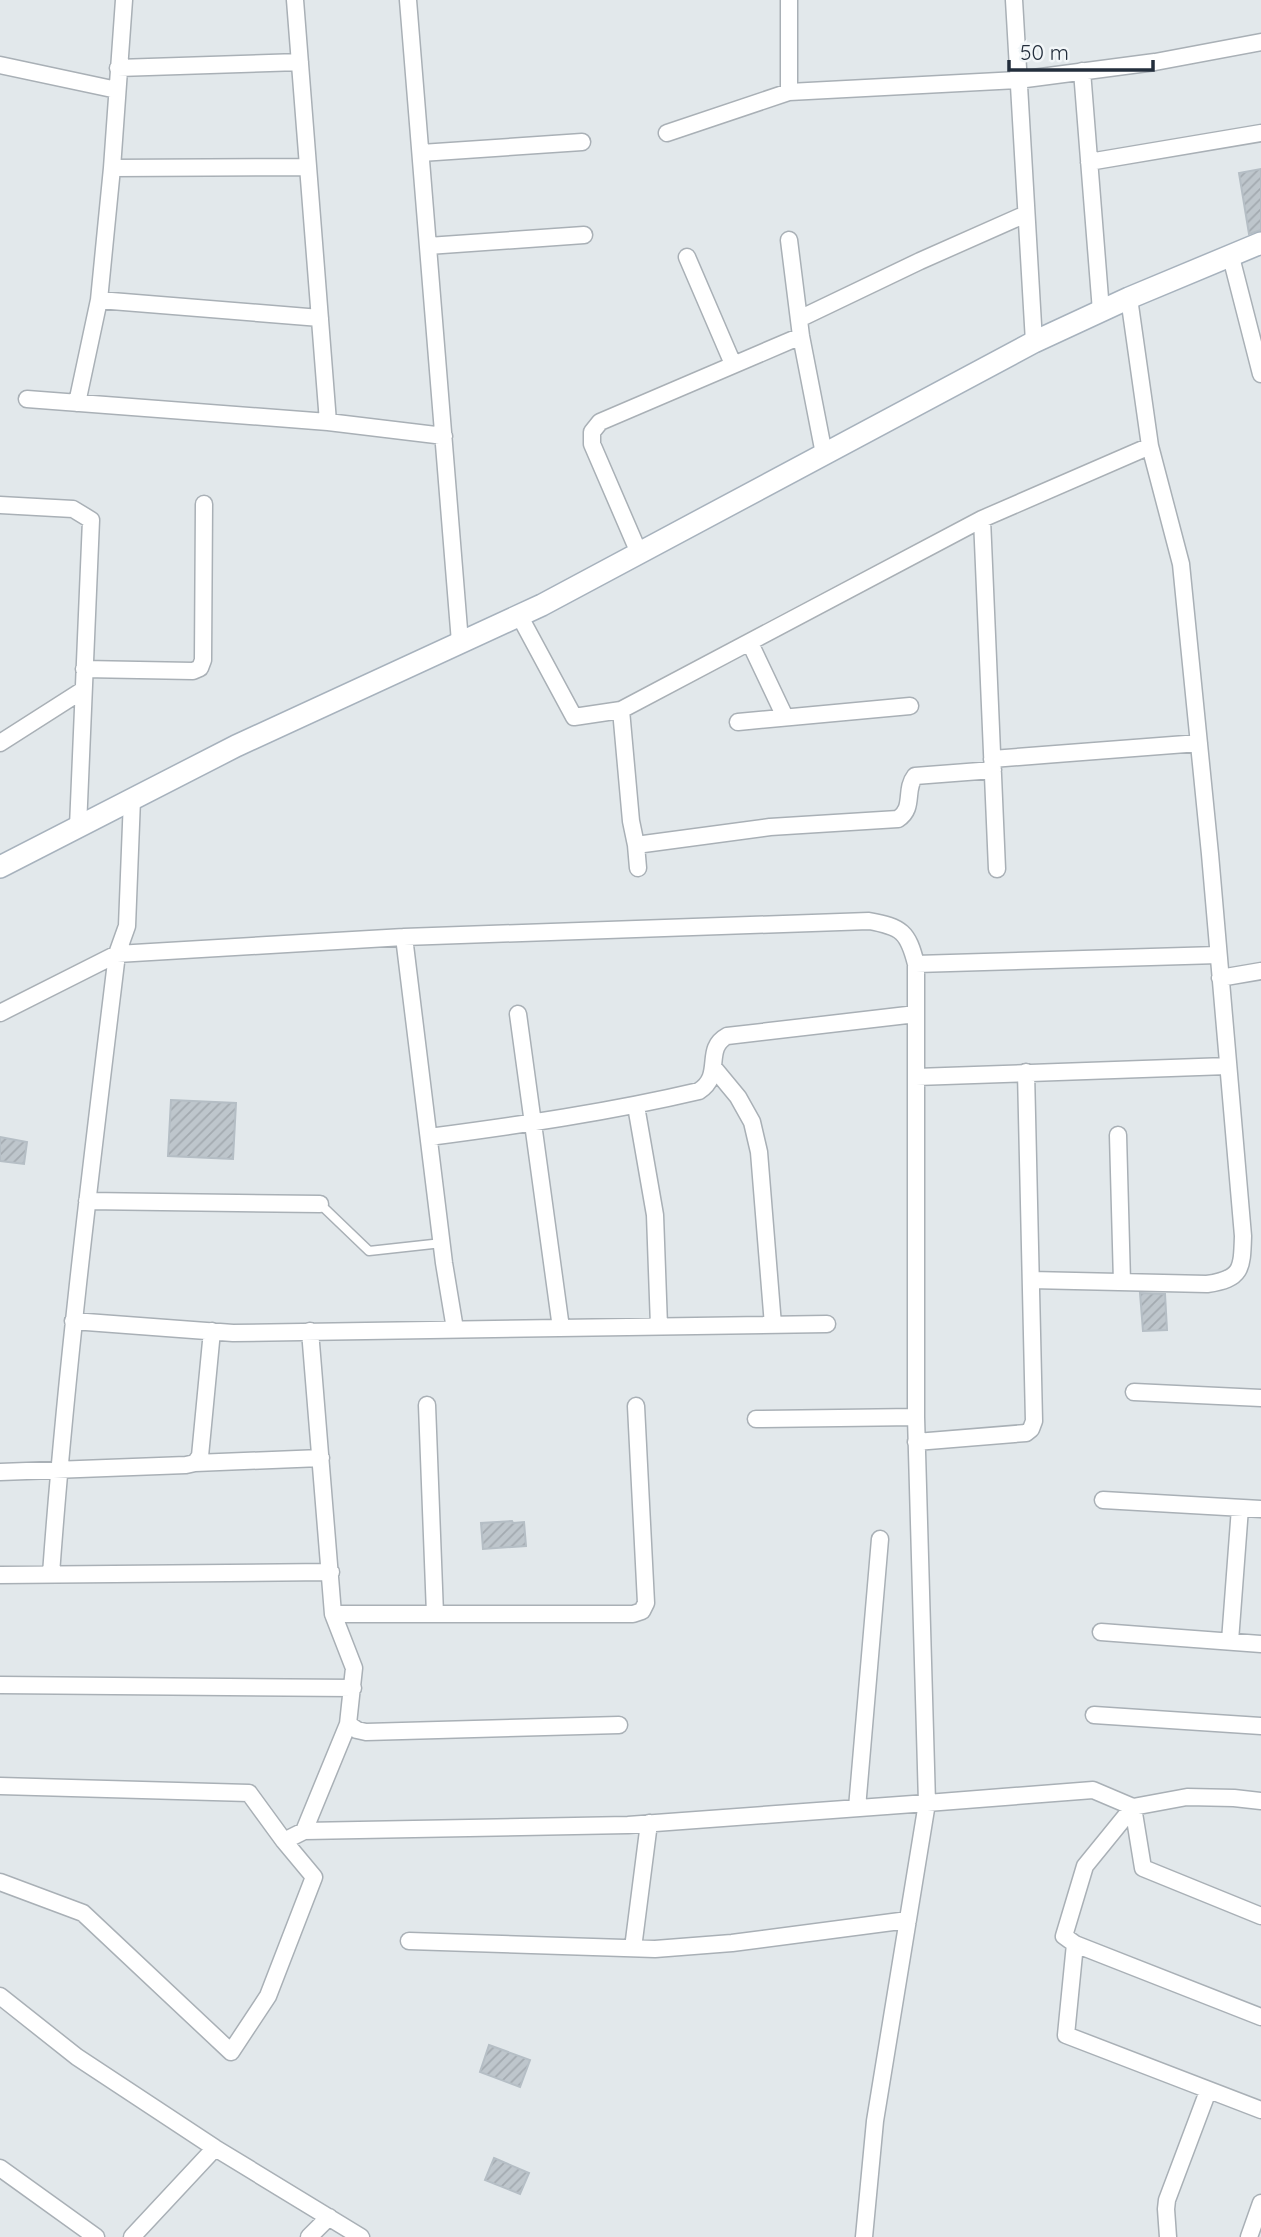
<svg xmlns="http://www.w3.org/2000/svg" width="1261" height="2237" font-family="Quicksand,sans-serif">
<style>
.building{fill:url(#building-hatch);stroke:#b5bec5;stroke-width:2}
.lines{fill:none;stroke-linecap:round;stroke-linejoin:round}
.lane-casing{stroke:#a9b0b6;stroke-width:11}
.street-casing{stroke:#a9b0b6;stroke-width:19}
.secondary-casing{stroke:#a7b2bd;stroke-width:24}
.lane{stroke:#fff;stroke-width:8}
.street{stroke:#fff;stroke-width:16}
.secondary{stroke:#fff;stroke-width:21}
</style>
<defs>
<pattern id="building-hatch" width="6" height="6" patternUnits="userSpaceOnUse" patternTransform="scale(1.75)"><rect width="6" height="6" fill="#bec6cc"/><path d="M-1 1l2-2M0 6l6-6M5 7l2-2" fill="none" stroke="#a3aab0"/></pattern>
</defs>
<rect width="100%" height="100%" fill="#e2e8eb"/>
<path class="building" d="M 1261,169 L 1261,230 L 1249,234 L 1239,173 Z
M 171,1100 L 236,1103 L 233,1159 L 168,1156 Z
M 0,1137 L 27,1142 L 24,1164 L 0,1161 Z
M 1140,1293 L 1165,1294 L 1167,1330 L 1143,1331 Z
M 512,1521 L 513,1523 L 524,1522 L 526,1546 L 483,1549 L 481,1523 Z
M 489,2045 L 530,2060 L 520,2087 L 480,2072 Z
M 494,2158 L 529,2173 L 520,2194 L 485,2180 Z"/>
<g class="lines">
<defs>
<path id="lane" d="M 320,1204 L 369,1251 L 442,1243"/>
<path id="street" d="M 295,0 L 328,422
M 408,0 L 460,642
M 789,0 L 789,92
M 1014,0 L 1034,342
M 0,65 L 117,90
M 118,68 L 300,62
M 1082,71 L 1101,311
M 667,133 L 789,92 L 1018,80 L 1155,62 L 1261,42
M 421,153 L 582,142
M 1089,162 L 1261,133
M 112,168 L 308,167
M 789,240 L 801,336 L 824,454
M 428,246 L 584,235
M 687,257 L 733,364
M 1231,257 L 1261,374
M 99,300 L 320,318
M 799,319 L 920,261 L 1026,214
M 27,399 L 328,422 L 444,436
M 77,403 L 99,300 L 112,168 L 124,0
M 0,505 L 73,509 L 91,520 L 78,827
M 982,519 L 997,869
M 639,553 L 592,444 L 592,432 L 600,422 L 801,336
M 519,615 L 574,717 L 621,710 L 982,519 L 1150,446 L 1129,298
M 750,643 L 785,717
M 84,669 L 193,671 L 200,668 L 203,660 L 204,504
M 621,710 L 631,821 L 636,845 L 770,827 L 898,819 C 915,808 904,790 915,776 L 993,770
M 738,722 L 910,706
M 0,743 L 83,690
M 992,759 L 1199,743
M 636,845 L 638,868
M 404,937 L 444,1263 L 455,1329
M 916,964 L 1218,955
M 1220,978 L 1261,971
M 0,1013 L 117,954 L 404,937 L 869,921 C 902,927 908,932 916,964 L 916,1417 L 927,1803 L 628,1825 L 304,1831 L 284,1841
M 518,1014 L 561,1328
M 714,1068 L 738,1097 L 752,1122 L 759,1152 L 773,1325
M 916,1077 L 1227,1066
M 636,1106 L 655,1215 L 659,1326
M 1118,1135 L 1122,1282
M 429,1137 C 520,1125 610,1112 699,1091 C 724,1075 703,1049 727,1036 L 916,1014
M 87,1201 L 320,1204
M 1031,1280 L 1207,1284 C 1242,1279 1242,1269 1243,1236 L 1210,854 L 1181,564 L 1150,446
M 73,1321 L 233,1333 L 827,1324
M 310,1331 L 333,1614 L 354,1668 L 348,1724 L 357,1730 L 366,1732 L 619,1725
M 1134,1392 L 1261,1398
M 427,1405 L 435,1614
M 756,1419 L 916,1417
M 916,1442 L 1026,1433 L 1031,1429 L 1034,1421 L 1026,1072
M 195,1463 L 321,1458
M 0,1472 L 186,1465 L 195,1463 L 200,1456 L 212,1331
M 1103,1500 L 1261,1509
M 51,1574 C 66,1367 92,1160 117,954 L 127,926 L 132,799
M 0,1575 L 331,1572
M 333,1614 L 633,1614 L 642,1611 L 646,1603 L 636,1406
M 1101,1632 L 1261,1644
M 1230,1641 L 1240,1508
M 0,1685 L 353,1688
M 1094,1715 L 1261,1726
M 0,1786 L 249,1793 L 284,1841 L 314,1877 L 268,1996 L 231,2052 L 83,1913 L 0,1882
M 1261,1801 L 1234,1798 L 1187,1797 L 1133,1807 L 1085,1866 L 1064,1936 L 1075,1944 L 1261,2017
M 857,1808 L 880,1539
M 304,1831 L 348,1724
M 409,1941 L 655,1949 L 732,1943 L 908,1920
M 1075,1944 L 1066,2035 L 1261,2110
M 633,1948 L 649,1823
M 0,1996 L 77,2057 L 215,2148 L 361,2237
M 0,2168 L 96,2237
M 132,2237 L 215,2148
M 309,2237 L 329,2217
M 864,2237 L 875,2121 L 927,1803 L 1093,1790 L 1133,1807 L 1143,1868 L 1261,1916
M 1168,2237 L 1166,2209 L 1167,2200 L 1208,2091
M 1249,2237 L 1261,2203"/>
<path id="secondary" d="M 0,867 L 236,746 L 542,605 L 1034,342 L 1129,298 L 1261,243"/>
</defs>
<use href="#lane" class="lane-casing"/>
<use href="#street" class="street-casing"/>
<use href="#secondary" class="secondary-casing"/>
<use href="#lane" class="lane"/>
<use href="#street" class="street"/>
<use href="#secondary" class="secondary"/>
</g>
<path d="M1009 60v10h144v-10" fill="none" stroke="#232e3c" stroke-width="3.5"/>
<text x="1020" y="60" font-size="21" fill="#232e3c" stroke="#f2f6f8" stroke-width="5" paint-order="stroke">50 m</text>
</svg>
